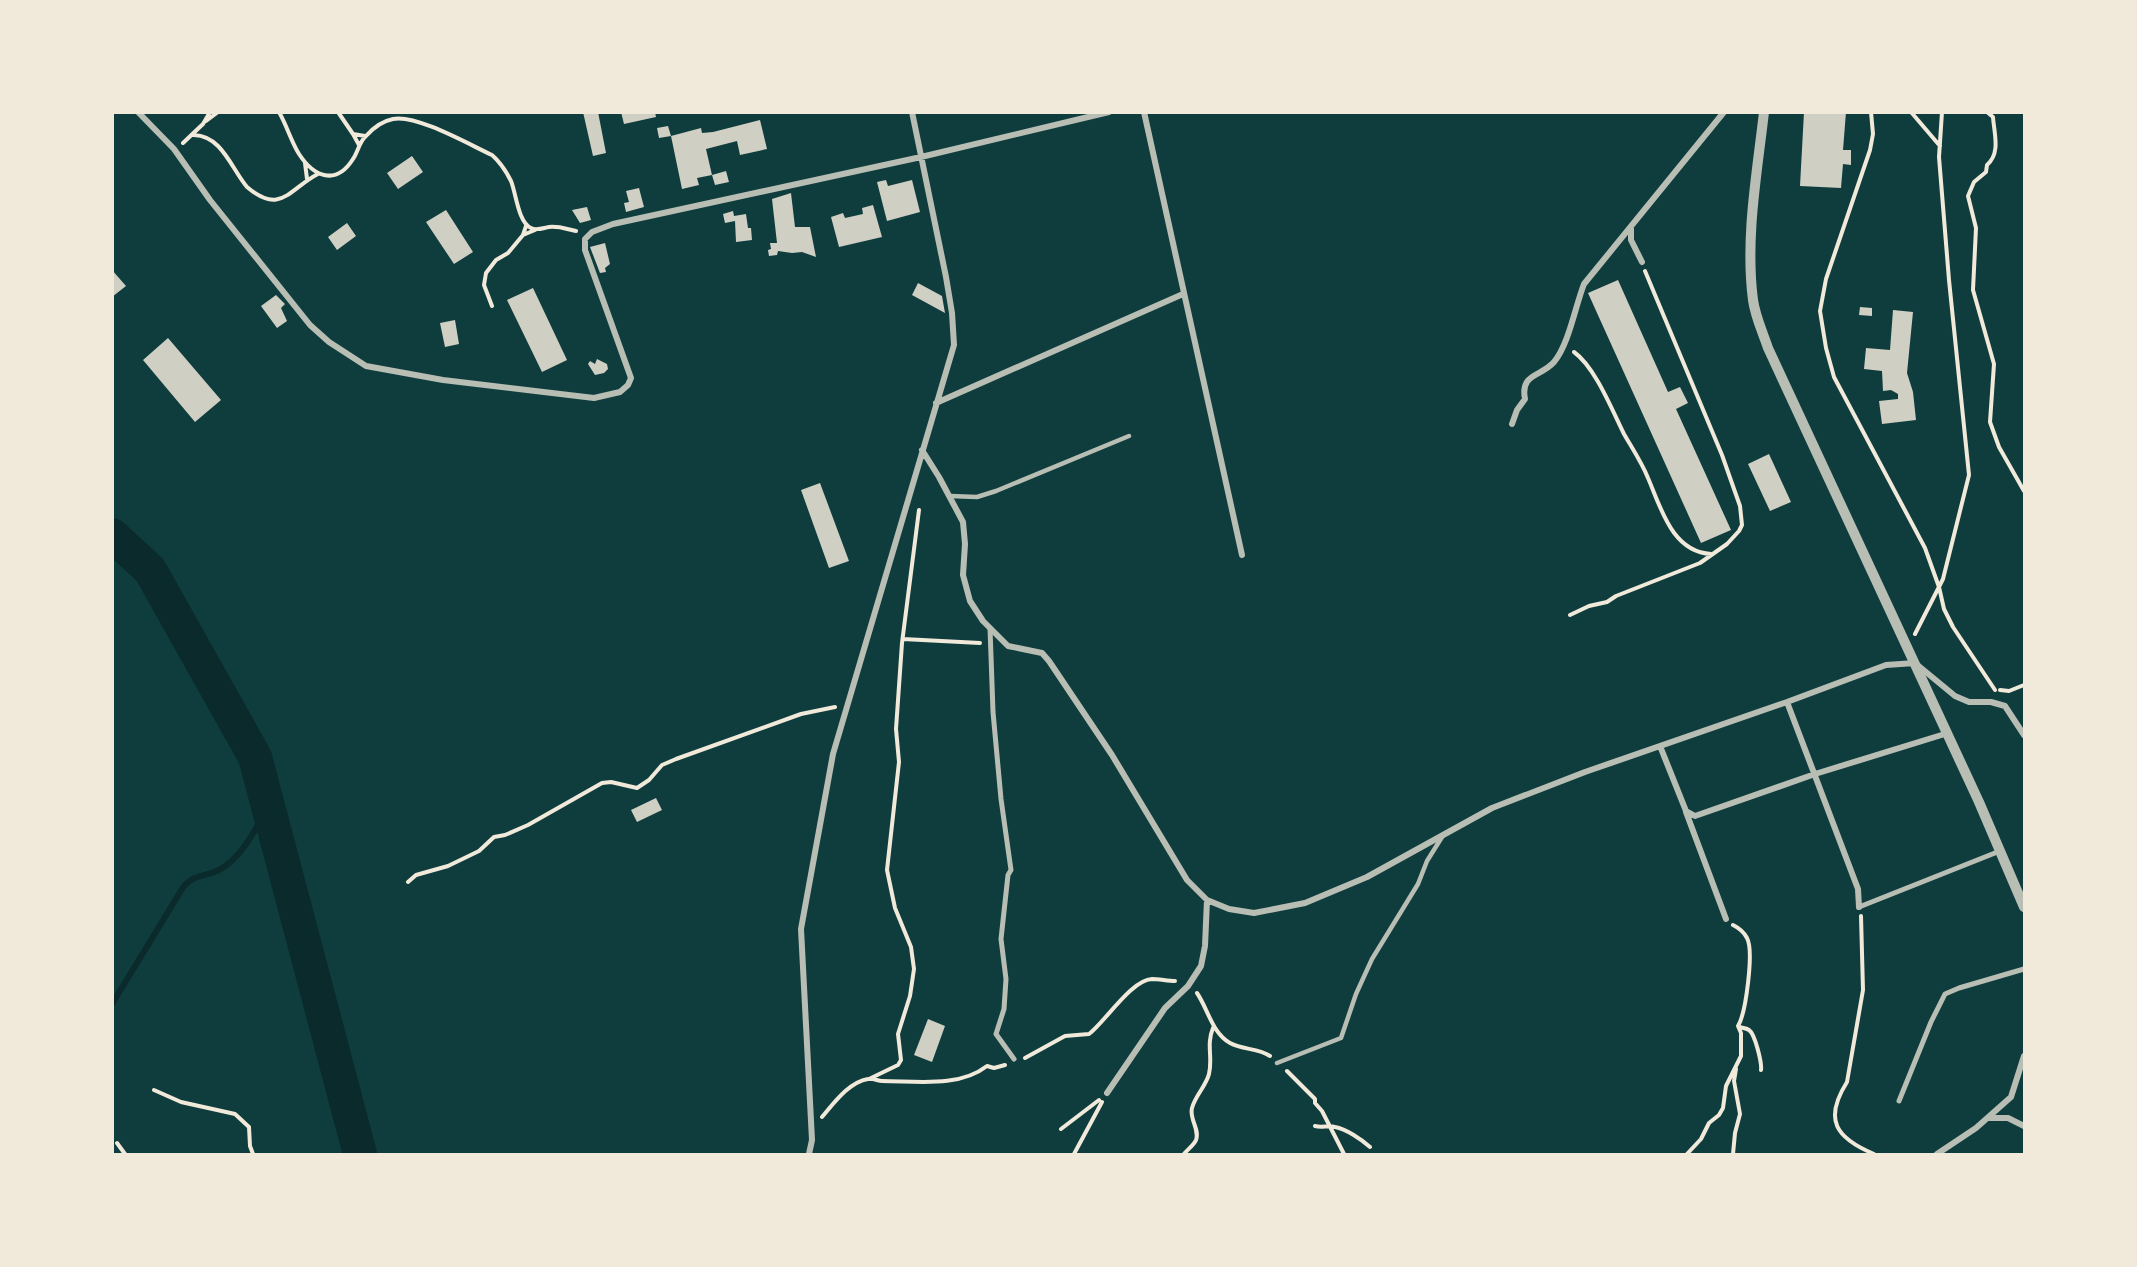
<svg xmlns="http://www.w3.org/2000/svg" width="2137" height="1267" font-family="'Work Sans',sans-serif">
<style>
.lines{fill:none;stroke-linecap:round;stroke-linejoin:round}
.stream{stroke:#0a2a2b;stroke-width:6}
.river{stroke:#0a2a2b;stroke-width:34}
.building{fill:#cfcfc3}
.path{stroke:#f1e9da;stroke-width:4}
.service{stroke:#b8beb3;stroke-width:4.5}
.pedestrian{stroke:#b8beb3;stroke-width:5}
.minor{stroke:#b8beb3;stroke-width:6}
.tertiary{stroke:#b8beb3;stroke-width:10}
</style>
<rect width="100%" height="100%" fill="#0f3d3e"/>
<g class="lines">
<path class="stream" d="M 112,1004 L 182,889 C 194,873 202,878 219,870 C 242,858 256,828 268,807"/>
<path class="river" d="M 112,535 L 150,570 L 255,757 L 360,1154"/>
</g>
<path class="building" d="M 583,112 L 598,112 L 606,153 L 593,156 Z
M 621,112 L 655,112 L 656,117 L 624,124 Z
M 1804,112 L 1846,112 L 1843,150 L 1851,150 L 1851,165 L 1843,164 L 1841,188 L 1800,186 Z
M 760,120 L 767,149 L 740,155 L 737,141 L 706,149 L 712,175 L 697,178 L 699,185 L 682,189 L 671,136 L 701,128 L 702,133 L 713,132 Z
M 668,126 L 671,136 L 659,138 L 657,128 Z
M 412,156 L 423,172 L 398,189 L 387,173 Z
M 726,171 L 729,182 L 715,185 L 712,175 Z
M 886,180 L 888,186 L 912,180 L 920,212 L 887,221 L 877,182 Z
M 639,188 L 644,207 L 626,212 L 624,203 L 629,202 L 626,191 Z
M 791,193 L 795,227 L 810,227 L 816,257 L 802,252 L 792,253 L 778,251 L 777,255 L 769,256 L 768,250 L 771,249 L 770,243 L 777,243 L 772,199 Z
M 873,205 L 882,237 L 839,247 L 831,217 L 843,213 L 845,218 L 863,214 L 862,208 Z
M 587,207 L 591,220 L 580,223 L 572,210 Z
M 446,210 L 473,252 L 454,264 L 426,222 Z
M 733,211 L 734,216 L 746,214 L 748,228 L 751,228 L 752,240 L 736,242 L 735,221 L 725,223 L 723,214 Z
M 347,223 L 356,236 L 337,250 L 328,237 Z
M 605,243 L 610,264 L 605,268 L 606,272 L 600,273 L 590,247 Z
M 112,270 L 126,286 L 112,297 Z
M 1618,280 L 1668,392 L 1680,387 L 1688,403 L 1676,409 L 1731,530 L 1701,543 L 1588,293 Z
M 918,283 L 942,296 L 945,313 L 912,295 Z
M 533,288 L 567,360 L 542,372 L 507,300 Z
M 276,295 L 285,304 L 281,308 L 287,321 L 277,328 L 261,306 Z
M 1860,307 L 1872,308 L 1872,316 L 1859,315 Z
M 1893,310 L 1913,312 L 1907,373 L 1913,392 L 1916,420 L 1882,424 L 1879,401 L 1898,399 L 1898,394 L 1891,390 L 1883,391 L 1882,371 L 1864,369 L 1866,348 L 1890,350 Z
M 455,320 L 459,344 L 445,347 L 440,323 Z
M 168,338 L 221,400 L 195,422 L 143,360 Z
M 597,359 L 607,364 L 608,369 L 604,373 L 595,375 L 588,364 L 590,361 L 595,364 Z
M 1769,454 L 1791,502 L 1770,511 L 1748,464 Z
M 820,483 L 849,561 L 829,568 L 801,490 Z
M 656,798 L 662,810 L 637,822 L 631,810 Z
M 928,1019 L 945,1026 L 932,1062 L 914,1055 Z"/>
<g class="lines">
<path class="path" d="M 279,112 C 287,126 291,141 299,154 C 314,177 336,186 353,159 C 358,152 359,142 366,136 C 373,128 383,121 393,119 C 416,114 470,145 492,155 C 500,162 506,171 511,181 C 516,193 518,222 531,228 C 536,231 543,228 549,227 C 560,226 566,229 576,231
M 338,112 L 353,134
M 1871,112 L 1873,134 L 1870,150 L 1826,279 L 1820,311 L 1826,348 L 1834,377 L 1925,548 L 1939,587 L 1944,609 L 1953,627 L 1995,690
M 1911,112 L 1940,146
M 1987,112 L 1993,117 C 1994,133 2001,153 1987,165 L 1986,172 L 1974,182 L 1968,196 L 1976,228 L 1973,290 L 1994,364 L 1990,422 L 1999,447 L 2024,491
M 206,121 L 218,112
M 194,135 C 222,136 231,168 247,187 C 281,216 290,188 318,174
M 183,143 L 203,124 L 210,112
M 359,145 L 353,134 L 365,136
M 305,163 L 307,179
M 526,226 L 523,235 L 535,230
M 492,306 L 484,285 L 486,273 L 496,260 L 508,253 L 523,235
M 1574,352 C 1595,367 1612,410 1624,434 C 1632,448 1642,463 1648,478 C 1661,508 1672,552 1711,554
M 1570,615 L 1589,606 L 1607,602 L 1616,596 L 1700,563 L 1727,544 L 1739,531 L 1742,525 L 1740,506 L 1722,455 L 1645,271
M 1915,634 L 1943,579 L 1969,475 L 1949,280 L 1939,157 L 1942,112
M 903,639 L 980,643
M 2000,690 L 2009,691 L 2024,685
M 408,882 L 416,875 L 448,866 L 479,851 L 494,837 L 505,835 L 528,825 L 602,783 L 611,782 L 637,788 L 649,780 L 662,765 L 676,759 L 801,714 L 835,707
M 1861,916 L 1863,990 L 1847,1082 C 1823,1120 1836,1138 1874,1154
M 1197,993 C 1208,1009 1212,1033 1230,1043 C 1243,1050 1258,1048 1270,1056
M 1739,1027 C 1742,1028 1746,1028 1749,1030 C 1755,1034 1762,1063 1761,1070
M 1025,1058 L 1065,1036 L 1089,1034 C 1105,1022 1131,980 1152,979 C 1159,979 1168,981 1175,981
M 1287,1071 L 1315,1099 L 1315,1103 L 1322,1111 L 1344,1154
M 869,1079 L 898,1065 L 901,1060 L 898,1034 L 910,996 L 914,969 L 911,947 L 895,908 L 887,870 L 899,762 L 896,729 L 902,643 L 919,510
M 154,1090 L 181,1102 L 235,1114 L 249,1127 L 250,1146 L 253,1154
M 822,1117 C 834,1103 849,1082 868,1079 C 873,1078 878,1081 882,1081 C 916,1081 959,1088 987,1066 L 994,1068 L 1005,1065
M 1315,1126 C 1322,1128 1328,1125 1335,1127 C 1346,1129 1361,1139 1370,1147
M 1061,1129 L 1099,1100
M 117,1143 L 125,1154
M 1074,1154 L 1102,1102
M 1184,1154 C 1187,1150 1194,1145 1196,1140 C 1200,1129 1189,1119 1192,1108 C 1195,1096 1206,1086 1209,1074 C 1213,1057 1206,1045 1213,1028
M 1687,1154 L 1701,1139 L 1709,1123 L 1719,1115 L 1723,1108 L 1726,1086 L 1741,1056 L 1741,1033 L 1738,1026 C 1746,1013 1754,951 1747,938 C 1744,932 1739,928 1733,925
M 1733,1154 L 1735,1133 L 1740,1114 L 1734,1081 L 1736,1069"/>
<path class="service" d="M 950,496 L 977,497 L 996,491 L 1129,436
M 1277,1063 L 1341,1038 L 1356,994 L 1372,959 L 1418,884 L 1427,861 L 1442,837"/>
<path class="pedestrian" d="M 990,628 L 993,712 L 1001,799 L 1011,870 L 1008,875 L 1001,939 L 1006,979 L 1004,1009 L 996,1034 L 1014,1059
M 1859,907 L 2000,851
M 1899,1101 L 1931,1022 L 1945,994 L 1959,988 L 2024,969"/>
<path class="minor" d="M 138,112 L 174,149 L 210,200 L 310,325 L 329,342 L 366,366 L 443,380 L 594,398 L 620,392 L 628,385 L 631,378 L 585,250 L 585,239 L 592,232 L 613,224 L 921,157 L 1109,112
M 1144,112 L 1242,555
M 1631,228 L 1631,240 L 1642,262
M 936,403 L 1183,294
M 1512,424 L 1517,410 L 1525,399 C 1520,373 1541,377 1554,362 C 1569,344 1575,307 1584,284 L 1724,112
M 922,450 L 939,477 L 963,522 L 965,544 L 963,575 L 970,601 L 983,621 L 1008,646 L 1042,653 L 1049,661 L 1112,755 L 1187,880 L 1207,900
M 1787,702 L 1858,889 L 1859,907
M 1660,746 L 1686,811 L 1695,816 L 1815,774 L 1948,733
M 1686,812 L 1726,919
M 1107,1093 L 1165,1008 L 1188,986 L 1201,966 L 1205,946 L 1207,900 L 1229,909 L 1254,913 L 1305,903 L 1367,877 L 1492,808 L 1585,772 L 1787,702 L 1886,665 L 1915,663 L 1955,696 L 1969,702 L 1991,702 L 2005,706 L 2024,735
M 1988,1118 L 2008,1118 L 2024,1126
M 809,1154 L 812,1140 L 801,929 L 833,754 L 954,345 L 952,313 L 946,277 L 912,112
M 1937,1154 L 1976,1128 L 2011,1097 L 2024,1056"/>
<path class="tertiary" d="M 1764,112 C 1757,174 1745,238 1753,300 C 1755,316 1763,333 1768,348 L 1979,802 L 2024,907"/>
</g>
<rect width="2137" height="1267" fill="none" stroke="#f1e9da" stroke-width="228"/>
</svg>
